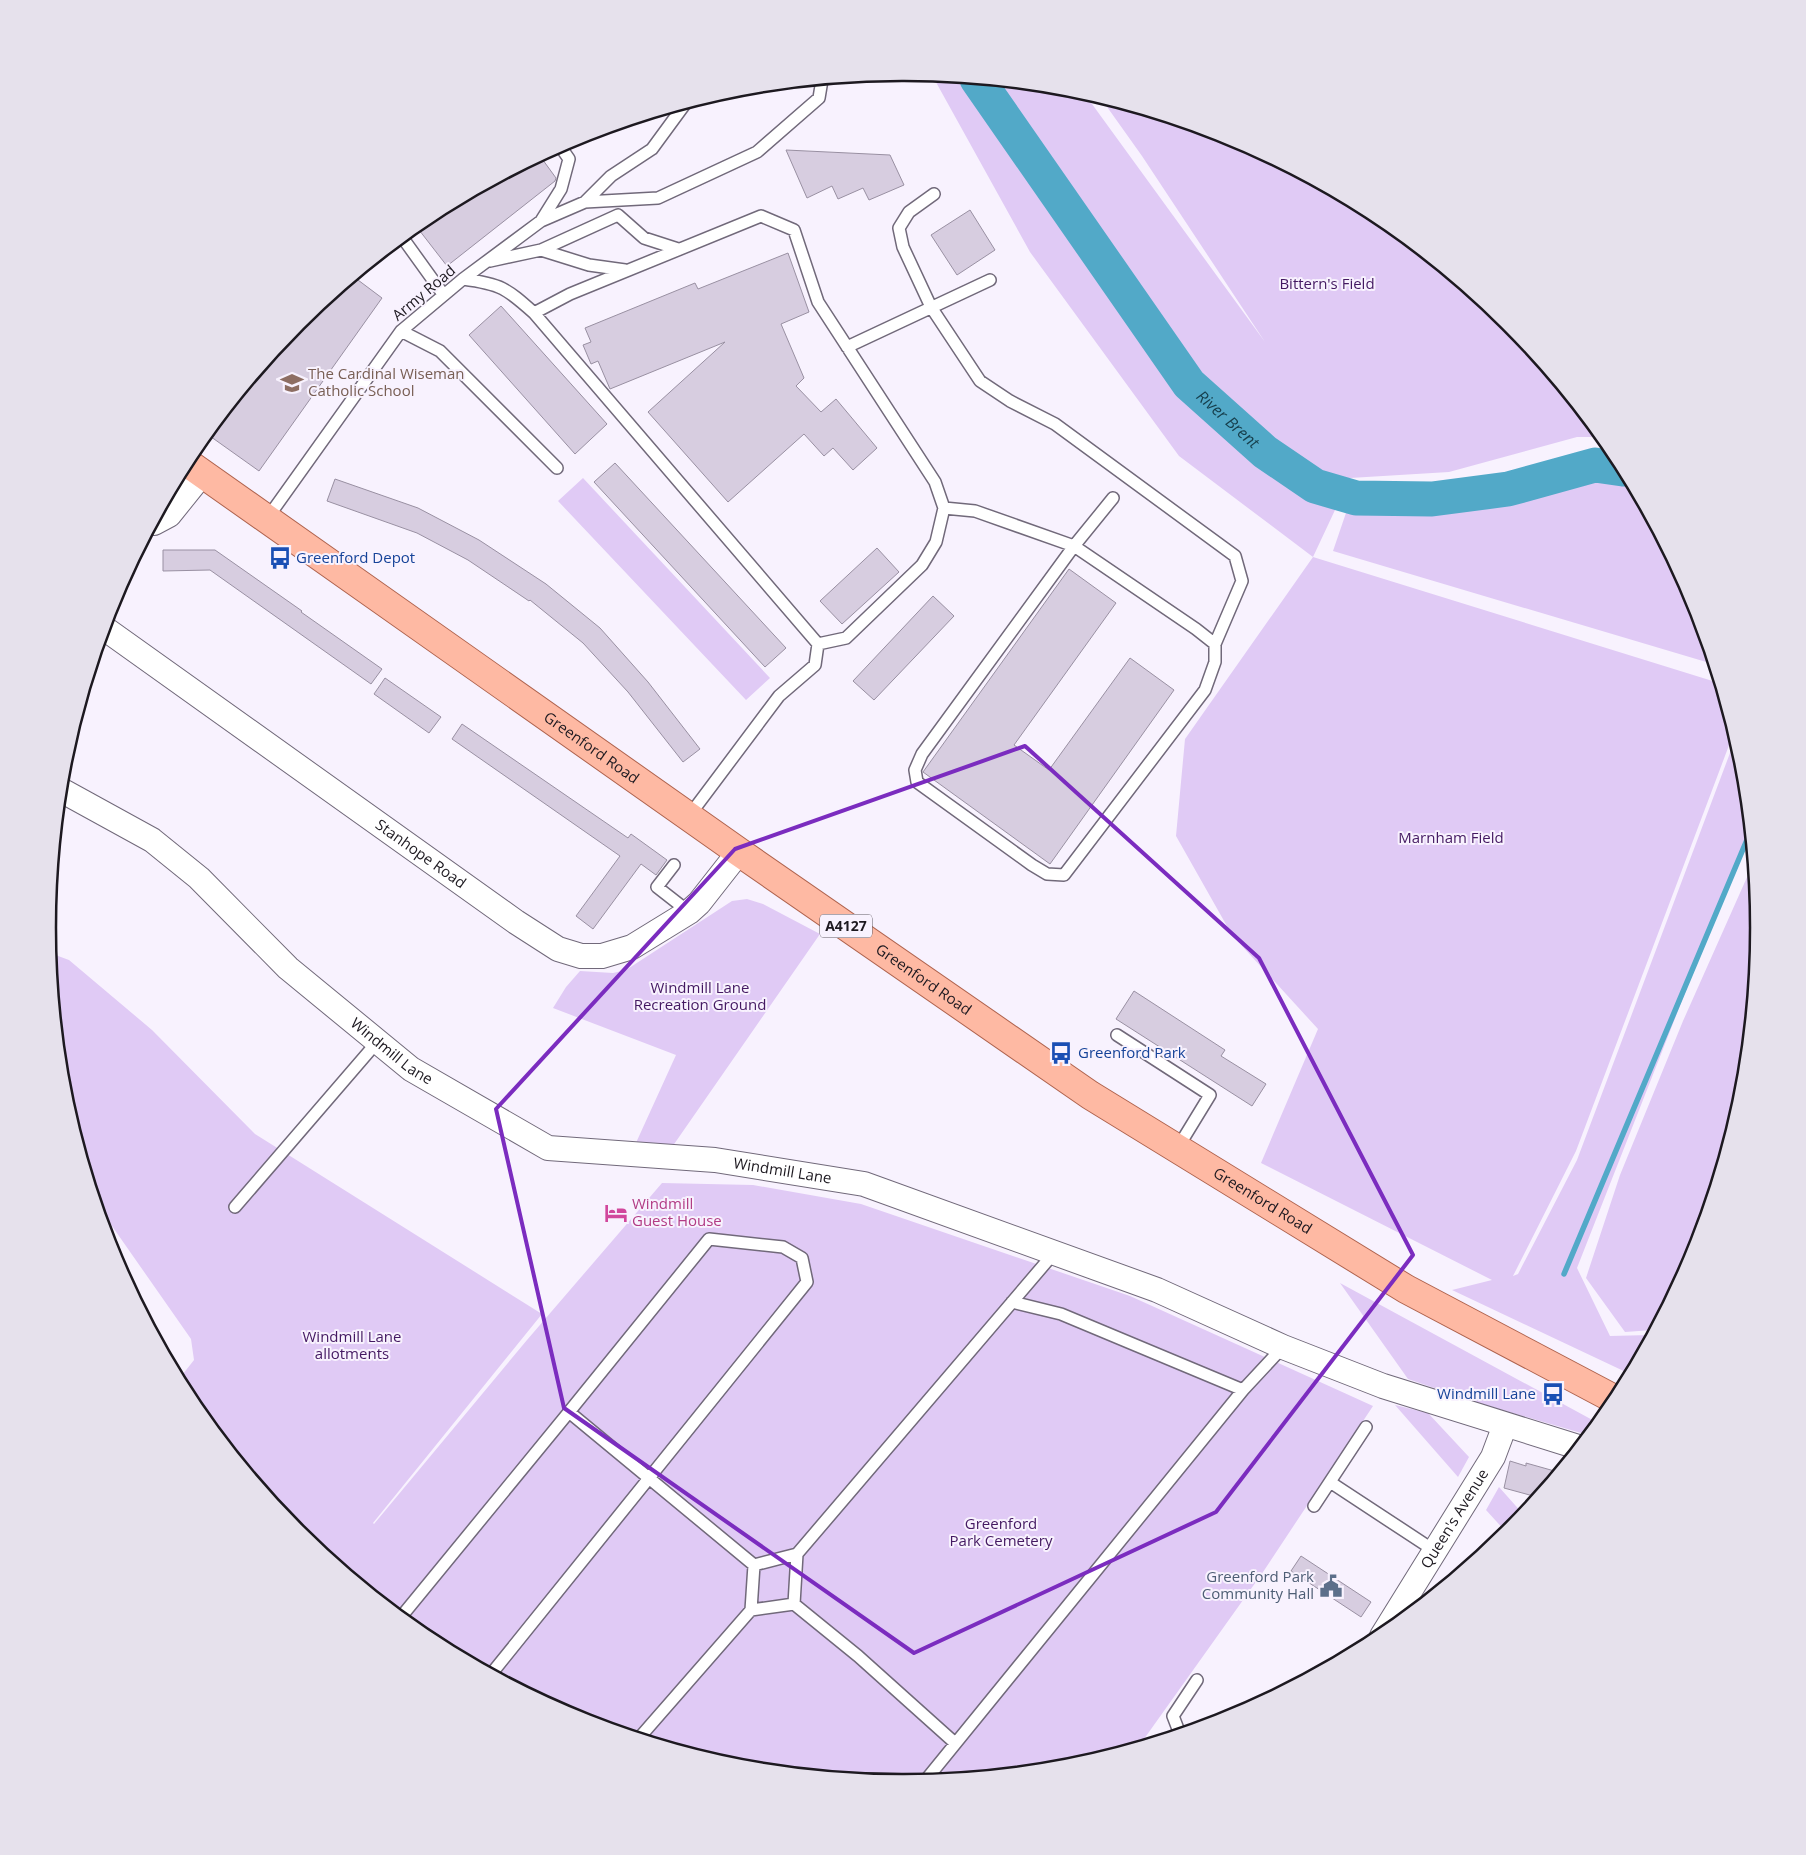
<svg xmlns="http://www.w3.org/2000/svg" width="1806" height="1855" font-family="'Open Sans',sans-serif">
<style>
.green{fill:#e0caf5;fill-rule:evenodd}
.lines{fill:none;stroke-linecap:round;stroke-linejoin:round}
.stream{stroke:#52a9c8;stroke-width:5.5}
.river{stroke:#52a9c8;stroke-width:35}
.building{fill:#d7cde0;stroke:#9990a2}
.service-casing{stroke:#71697a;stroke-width:14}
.minor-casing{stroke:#71697a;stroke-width:26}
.primary-casing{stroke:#af634e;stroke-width:30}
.service{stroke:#fff;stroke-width:11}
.minor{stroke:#fff;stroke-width:24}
.primary{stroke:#feb9a3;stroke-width:28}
.marked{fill:none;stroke:#7b2cbf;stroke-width:4;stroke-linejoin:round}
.labels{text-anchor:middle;stroke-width:4;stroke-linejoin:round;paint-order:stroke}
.shield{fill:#f8f2fe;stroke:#5f5a63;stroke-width:1}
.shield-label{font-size:14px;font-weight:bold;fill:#1d1920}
.park-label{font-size:15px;fill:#441962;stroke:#f8f2fe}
.street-label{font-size:15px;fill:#1d1920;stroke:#f8f2fe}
.education-label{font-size:15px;fill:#785e54;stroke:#f8f2fe;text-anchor:start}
.transit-label{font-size:15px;fill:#164399;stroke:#f8f2fe;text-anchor:start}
.hotel-label{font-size:15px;fill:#b23c85;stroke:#f8f2fe;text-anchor:start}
.service-label{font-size:15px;fill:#4e5e75;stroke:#f8f2fe;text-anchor:end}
.water-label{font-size:16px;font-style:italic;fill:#163e4b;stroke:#f8f2fe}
.rim{fill:none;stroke:#1d1920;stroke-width:2.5}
</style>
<rect width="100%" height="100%" fill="#f8f2fe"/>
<path class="green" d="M 932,75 L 1070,88 L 1084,93 L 1265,342 L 1142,156 L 1100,97 L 1231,137 L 1379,216 L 1508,323 L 1602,437 L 1577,437 L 1449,472 L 1350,478 L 1313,557 L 1719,683 L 1742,761 L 1749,830 L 1577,1268 L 1610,1336 L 1650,1335 L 1630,1374 L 1452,1290 L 1492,1280 L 1261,1163 L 1318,1029 L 1232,935 L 1176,836 L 1185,739 L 1313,557 L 1179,456 L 1030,252 ZM 1731,740 L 1730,753 L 1577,1160 L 1518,1274 L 1513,1276 L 1576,1151 Z
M 1597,469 L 1624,471 L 1693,600 L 1713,664 L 1333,551 L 1348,507 L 1473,505 L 1590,474 L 1594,474 Z
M 583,478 L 770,678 L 746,700 L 558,501 Z
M 1752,866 L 1758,928 L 1742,1095 L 1693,1255 L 1653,1330 L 1625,1332 L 1586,1278 L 1620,1175 L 1683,1021 Z
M 747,899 L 763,904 L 820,934 L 670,1150 L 635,1145 L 676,1055 L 553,1008 L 566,987 L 580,971 L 613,973 L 626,970 L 732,901 Z
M 50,953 L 69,960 L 152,1030 L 255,1134 L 542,1314 L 373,1523 L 374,1524 L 527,1340 L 662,1183 L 753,1185 L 861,1204 L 1130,1296 L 1373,1406 L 1263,1572 L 1139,1746 L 1070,1767 L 903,1783 L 736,1767 L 575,1718 L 427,1639 L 298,1532 L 192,1403 L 179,1379 L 194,1360 L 191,1339 L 98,1206 L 64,1094 Z
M 1340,1283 L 1598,1423 L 1588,1435 L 1475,1402 L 1408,1379 Z
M 1395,1405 L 1428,1413 L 1469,1457 L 1458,1477 Z
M 1499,1487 L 1523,1514 L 1507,1533 L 1486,1510 Z"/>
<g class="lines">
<path class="stream" d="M 1564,1274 L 1749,835"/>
<path class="river" id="s1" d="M 977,79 L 1189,384 L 1265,452 L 1315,486 L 1356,498 L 1432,499 L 1508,489 L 1595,465 L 1623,469"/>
</g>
<path class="building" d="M 786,150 L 890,155 L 904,185 L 869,200 L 863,188 L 838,199 L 832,186 L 807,198 Z
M 540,156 L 556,178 L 555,181 L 447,266 L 416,226 L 428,216 Z
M 970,210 L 995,250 L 957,275 L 931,235 Z
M 788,253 L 809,312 L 781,324 L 804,378 L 796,386 L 821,412 L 836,399 L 877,448 L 853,470 L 833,448 L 824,456 L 804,434 L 728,502 L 648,412 L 725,342 L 610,389 L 598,361 L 591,364 L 583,345 L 591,342 L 585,328 L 695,283 L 698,289 Z
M 354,277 L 382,298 L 259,471 L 207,434 L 298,322 Z
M 501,306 L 607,424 L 575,454 L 469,335 Z
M 615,463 L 786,648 L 765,667 L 594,482 Z
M 335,479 L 418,508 L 479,540 L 546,584 L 600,628 L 648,682 L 700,749 L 683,762 L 628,692 L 583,643 L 530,600 L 529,601 L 468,560 L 417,533 L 327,501 Z
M 877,548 L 899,572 L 842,624 L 820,601 Z
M 163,550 L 215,550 L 302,611 L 301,612 L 382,669 L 371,684 L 210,570 L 163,571 Z
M 1069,569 L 1116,603 L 1014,745 L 1049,770 L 1130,658 L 1174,690 L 1050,864 L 923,772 Z
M 933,596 L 954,616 L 874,700 L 853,681 Z
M 385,678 L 441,717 L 429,733 L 374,694 Z
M 462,724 L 628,838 L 631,834 L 667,860 L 656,875 L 641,864 L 593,929 L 576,916 L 620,856 L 452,739 Z
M 1134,991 L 1225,1050 L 1221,1056 L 1266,1084 L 1252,1106 L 1116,1019 Z
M 1510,1461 L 1526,1466 L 1526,1463 L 1558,1472 L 1537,1497 L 1504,1488 Z
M 1301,1556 L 1371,1602 L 1361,1617 L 1291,1571 Z"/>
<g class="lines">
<defs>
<path id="service" d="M 934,194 L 909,212 L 899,228 L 903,247 L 931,307 L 980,381 L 1010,401 L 1055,424 L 1235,556 L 1242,581 L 1215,644
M 585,202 L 611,176 L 652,149 L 685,104
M 541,221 L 561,189 L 569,159 L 560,146
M 402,237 L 443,294
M 541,250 L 618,215 L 644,238 L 678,249
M 490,261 L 541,250 L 589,265 L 625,270
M 463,279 C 501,284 506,288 534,313 L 818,644 L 815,665 L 779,696 L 689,816
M 534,313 L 570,294 L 761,216 L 794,230 L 818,302 L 935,482 L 944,508 L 936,542 L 922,565 L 846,638 L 818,644
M 401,331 L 440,351 L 557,468
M 847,347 L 990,280
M 944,508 L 975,511 L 1074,546 L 1196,629 L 1215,644 L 1215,662 L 1205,690 L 1064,875 L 1047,874 L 1032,865 L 917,782 L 915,770 L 922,754 L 1074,546 L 1113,498
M 266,520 L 401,331 L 463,279 L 541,221 L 585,202 L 658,198 L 757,152 L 819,98 L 822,80
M 674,865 L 657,887 L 689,912
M 1117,1035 L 1210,1095 L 1177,1149
M 235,1207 L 378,1041
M 1012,1302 L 1061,1314 L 1243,1390
M 1330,1482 L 1435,1551
M 1314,1506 L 1366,1427
M 794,1604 L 858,1656 L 955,1743
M 751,1610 L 754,1565 L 797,1554
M 401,1617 L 569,1412 L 754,1565
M 492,1673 L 807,1282 L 802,1258 L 783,1247 L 709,1239 L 569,1412
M 1183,1732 L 1178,1729 L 1173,1716 L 1197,1680
M 640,1737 L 751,1610 L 794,1604 L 797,1554 L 1054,1253
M 925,1781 L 1243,1390 L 1283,1347"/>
<g id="minor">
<path d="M 154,523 L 169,515 L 202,474"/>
<path id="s2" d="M 104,628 L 516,922 L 558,949 L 581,956 L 602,956 L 632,947 L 689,912 L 699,903 L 739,852"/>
<path id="s3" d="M 61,790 L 152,840 L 199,878 L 288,968 L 411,1069 L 548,1148 L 715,1160 L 864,1184 L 1157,1290 L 1283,1347 L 1383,1386 L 1578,1447"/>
<path id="s4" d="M 1382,1636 L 1493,1457 L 1505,1425"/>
</g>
<g id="primary">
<path id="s5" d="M 186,462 L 739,852 L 1090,1095 L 1406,1289 L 1616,1400"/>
</g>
</defs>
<use href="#service" class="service-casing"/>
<use href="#minor" class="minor-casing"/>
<use href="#primary" class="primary-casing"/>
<use href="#service" class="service"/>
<use href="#minor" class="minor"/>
<use href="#primary" class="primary"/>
</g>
<path class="marked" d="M 1025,746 L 1259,958 L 1413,1255 L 1216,1512 L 914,1653 L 564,1408 L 496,1109 L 735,849 Z"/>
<defs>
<symbol id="school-bare" viewBox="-9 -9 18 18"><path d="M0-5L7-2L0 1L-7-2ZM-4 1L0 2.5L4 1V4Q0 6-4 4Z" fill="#8d6e63" stroke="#f8f2fe" stroke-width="2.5" paint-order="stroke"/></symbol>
<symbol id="bus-bare" viewBox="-9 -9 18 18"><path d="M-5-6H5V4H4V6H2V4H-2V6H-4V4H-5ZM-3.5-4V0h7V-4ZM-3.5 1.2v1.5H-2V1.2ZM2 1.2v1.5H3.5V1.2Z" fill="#1a4fb4" stroke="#f8f2fe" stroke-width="2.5" paint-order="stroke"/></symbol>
<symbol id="hotel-bare" viewBox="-9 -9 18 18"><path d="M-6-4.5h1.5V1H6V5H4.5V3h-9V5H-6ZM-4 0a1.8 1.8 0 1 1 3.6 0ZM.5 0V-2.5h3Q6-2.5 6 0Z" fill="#d1479c" stroke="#f8f2fe" stroke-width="2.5" paint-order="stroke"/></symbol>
<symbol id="civic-bare" viewBox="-9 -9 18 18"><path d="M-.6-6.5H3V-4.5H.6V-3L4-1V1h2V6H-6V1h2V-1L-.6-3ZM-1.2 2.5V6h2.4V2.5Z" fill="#5c6f8a" stroke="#f8f2fe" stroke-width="2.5" paint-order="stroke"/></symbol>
</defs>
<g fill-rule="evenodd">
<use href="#school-bare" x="276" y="367" width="32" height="32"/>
<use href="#bus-bare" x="264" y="542" width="32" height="32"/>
<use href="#bus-bare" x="1045" y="1037" width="32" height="32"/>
<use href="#hotel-bare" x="600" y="1197" width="32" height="32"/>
<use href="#bus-bare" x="1537" y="1378" width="32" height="32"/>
<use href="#civic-bare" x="1315" y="1570" width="32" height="32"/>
</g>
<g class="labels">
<rect class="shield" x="820" y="914.5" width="52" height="23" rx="4"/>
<g class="shield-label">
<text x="846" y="931">A4127</text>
</g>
<g class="park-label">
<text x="1327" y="289">Bittern's Field</text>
<text x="1451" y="843">Marnham Field</text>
<text x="700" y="993">Windmill Lane<tspan x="700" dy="17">Recreation Ground</tspan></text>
<text x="352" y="1342">Windmill Lane<tspan x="352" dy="17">allotments</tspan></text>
<text x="1001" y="1529">Greenford<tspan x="1001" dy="17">Park Cemetery</tspan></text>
</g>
<g class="street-label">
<text transform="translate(424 293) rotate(-40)" y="5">Army Road</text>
<text dy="5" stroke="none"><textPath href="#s5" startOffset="496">Greenford Road</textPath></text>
<text dy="5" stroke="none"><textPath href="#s2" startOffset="389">Stanhope Road</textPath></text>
<text dy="5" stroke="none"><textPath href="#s5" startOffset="901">Greenford Road</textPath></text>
<text dy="5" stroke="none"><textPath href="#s3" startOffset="424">Windmill Lane</textPath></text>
<text dy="5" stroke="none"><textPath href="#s3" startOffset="844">Windmill Lane</textPath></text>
<text dy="5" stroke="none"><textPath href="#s5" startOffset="1306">Greenford Road</textPath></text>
<text dy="5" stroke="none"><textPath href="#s4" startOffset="138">Queen's Avenue</textPath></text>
</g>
<g class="education-label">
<text x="308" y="379">The Cardinal Wiseman<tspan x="308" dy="17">Catholic School</tspan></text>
</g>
<g class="transit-label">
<text x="296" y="563">Greenford Depot</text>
<text x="1078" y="1058">Greenford Park</text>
<text x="1536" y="1399" text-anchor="end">Windmill Lane</text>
</g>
<g class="hotel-label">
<text x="632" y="1209">Windmill<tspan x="632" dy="17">Guest House</tspan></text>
</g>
<g class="service-label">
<text x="1314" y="1582">Greenford Park<tspan x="1314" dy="17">Community Hall</tspan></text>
</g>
<g class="water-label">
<text dy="6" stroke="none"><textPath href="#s1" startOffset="424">River Brent</textPath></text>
</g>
</g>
<path d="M0 0H1806V1855H0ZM902 81H904A846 846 0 0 1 1750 927V928A846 846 0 0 1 904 1774H902A846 846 0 0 1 56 928V927A846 846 0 0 1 902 81Z" fill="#e6e1ec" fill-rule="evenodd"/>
<path class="rim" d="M902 81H904A846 846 0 0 1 1750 927V928A846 846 0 0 1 904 1774H902A846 846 0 0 1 56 928V927A846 846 0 0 1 902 81Z"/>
</svg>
